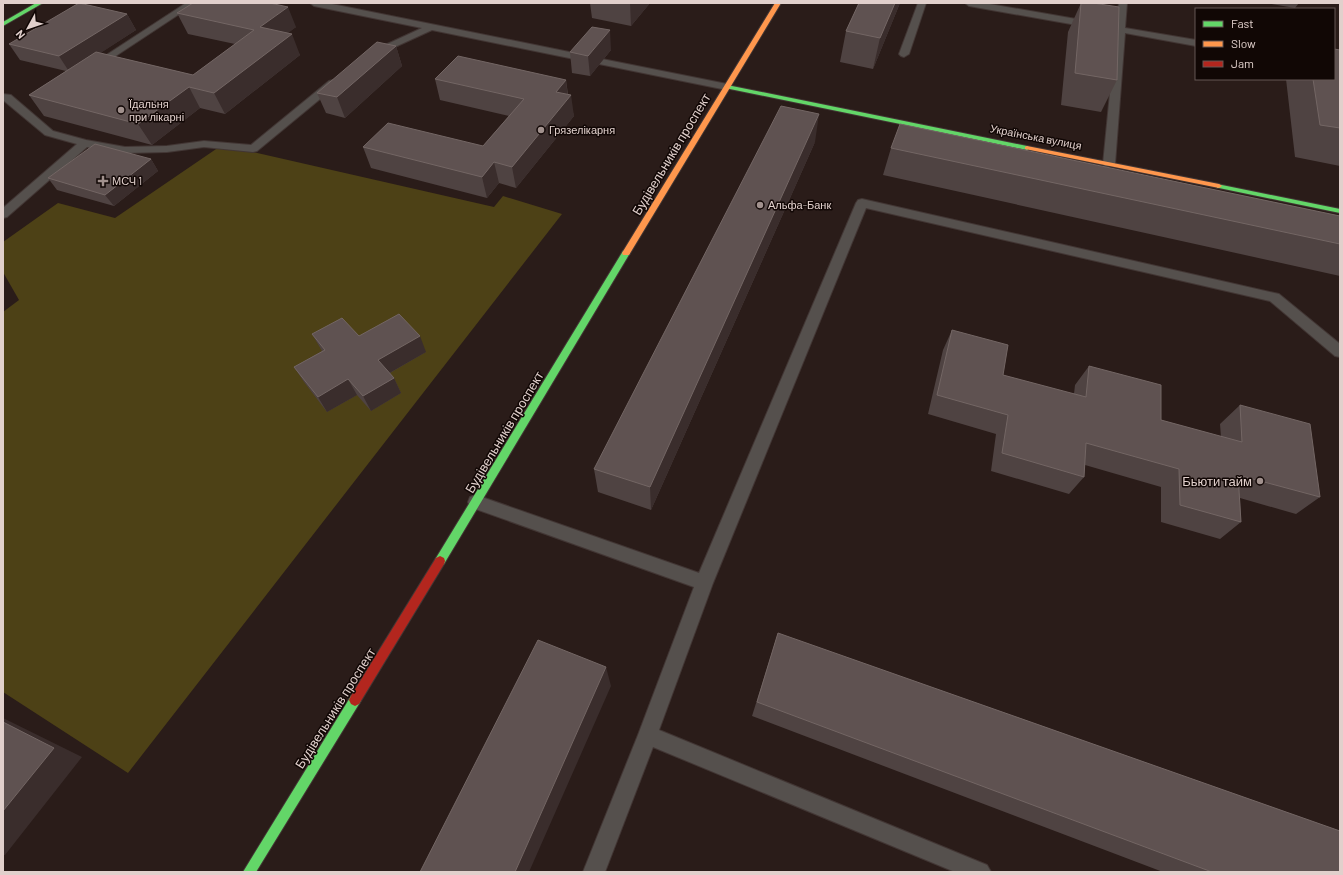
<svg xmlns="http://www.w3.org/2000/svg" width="1343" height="875" font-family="Barlow,sans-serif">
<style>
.green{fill:#4d4116}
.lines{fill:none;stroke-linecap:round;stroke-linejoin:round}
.lane-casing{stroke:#423634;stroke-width:2}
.fast-casing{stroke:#423634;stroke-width:2}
.slow-casing{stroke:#423634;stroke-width:2}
.jam-casing{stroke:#423634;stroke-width:2}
.lane{fill:#55504d;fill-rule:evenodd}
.fast{fill:#63d668;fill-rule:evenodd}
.slow{fill:#ff974d;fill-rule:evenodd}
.jam{fill:#b3261e;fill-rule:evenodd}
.wall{fill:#4f4342}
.shaded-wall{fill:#3a2d2c}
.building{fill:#5f5251;stroke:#736664}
.poi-dot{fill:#a1918d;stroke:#110705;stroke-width:1.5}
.labels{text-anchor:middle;stroke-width:3;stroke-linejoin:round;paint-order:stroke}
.far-poi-label{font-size:11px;fill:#e1d0cc;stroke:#110705;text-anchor:start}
.far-street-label{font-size:11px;fill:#e1d0cc;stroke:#110705}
.street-label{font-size:13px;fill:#e1d0cc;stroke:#110705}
.poi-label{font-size:13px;fill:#e1d0cc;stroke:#110705;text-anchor:end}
</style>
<rect width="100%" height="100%" fill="#2a1c19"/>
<path class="green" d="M 222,145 L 494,207 L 503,196 L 562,214 L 128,773 L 3,692 L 3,312 L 19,300 L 3,272 L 3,242 L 58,203 L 115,218 Z"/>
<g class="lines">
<defs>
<path id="lane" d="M 186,3 L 196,3 L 96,69 L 90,69 L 88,67 Z
M 310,3 L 327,3 L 584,55 L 589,58 L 584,61 L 432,30 L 373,57 L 368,54 L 370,52 L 422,28 L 314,6 Z
M 918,3 L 926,3 L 909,54 L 904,57 L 901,56 L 899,54 Z
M 965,3 L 984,3 L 1116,26 L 1119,3 L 1127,3 L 1125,28 L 1196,40 L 1196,46 L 1125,33 L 1115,164 L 1113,166 L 1105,166 L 1103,164 L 1116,32 L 969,6 Z
M 602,59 L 727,84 L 732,87 L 727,90 L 599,64 L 597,62 Z
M 333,80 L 338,83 L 337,85 L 257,151 L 253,152 L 204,147 L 167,152 L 125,153 L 87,147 L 7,217 L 3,218 L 3,208 L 77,144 L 45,135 L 3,100 L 3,94 L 11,95 L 53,131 L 86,140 L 125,147 L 167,146 L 204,141 L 251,145 L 329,81 Z
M 862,199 L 1279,294 L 1340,344 L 1340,357 L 1335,356 L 1270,301 L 866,208 L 713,583 L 659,730 L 987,865 L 991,872 L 955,872 L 653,747 L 605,872 L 583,872 L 638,735 L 694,587 L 470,507 L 468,502 L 470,497 L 476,495 L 699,573 L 856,203 L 858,200 Z"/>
<path id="fast" d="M 36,3 L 43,3 L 3,26 L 3,22 Z
M 727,85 L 1027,146 L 1030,148 L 1027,150 L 725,88 L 725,86 Z
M 1217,184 L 1340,209 L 1340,213 L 1219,188 L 1217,188 Z
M 626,250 L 630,253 L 444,564 L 440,566 L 436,564 L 435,561 L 436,558 L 623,251 Z
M 355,694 L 359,696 L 361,700 L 359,704 L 256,872 L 243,872 L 351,696 Z"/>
<path id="slow" d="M 775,3 L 781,3 L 629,255 L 623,255 L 622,253 Z
M 1027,146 L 1219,184 L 1222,186 L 1219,188 L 1025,149 L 1025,147 Z"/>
<path id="jam" d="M 440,556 L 444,558 L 445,561 L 444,564 L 359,704 L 355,706 L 351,704 L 349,700 L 351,696 L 436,558 Z"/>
</defs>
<use href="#lane" class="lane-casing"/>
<use href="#fast" class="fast-casing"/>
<use href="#slow" class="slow-casing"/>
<use href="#jam" class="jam-casing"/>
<use href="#lane" class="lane"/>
<use href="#fast" class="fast"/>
<use href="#slow" class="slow"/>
<use href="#jam" class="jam"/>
</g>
<path class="wall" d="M 590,3 L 650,3 L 631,26 L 592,18 Z
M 859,3 L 900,3 L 873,69 L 840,62 L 846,31 Z
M 1081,3 L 1093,3 L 1117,80 L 1101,112 L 1061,105 L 1068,32 Z
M 1265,3 L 1299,3 L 1295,8 Z
M 177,13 L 296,27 L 287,33 L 300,55 L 225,114 L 200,108 L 152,145 L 44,116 L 29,95 L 66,71 L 20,60 L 9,44 L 127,14 L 136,30 L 100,53 L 193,75 L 235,44 L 188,34 Z
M 396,46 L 402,66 L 345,118 L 326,113 L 317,93 Z
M 611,50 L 590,76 L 572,73 L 570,52 Z
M 1340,50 L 1340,166 L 1295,157 L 1286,79 L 1334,79 Z
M 435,79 L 566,80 L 568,94 L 574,116 L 516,188 L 499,183 L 487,198 L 371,168 L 363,147 L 483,146 L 509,116 L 440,100 Z
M 815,142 L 651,510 L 598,492 L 594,469 Z
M 891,148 L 1340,216 L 1340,276 L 883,175 Z
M 151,159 L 158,171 L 114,206 L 57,190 L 48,178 Z
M 952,330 L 1003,375 L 1074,394 L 1075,385 L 1089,366 L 1161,420 L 1221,437 L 1220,424 L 1240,405 L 1320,497 L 1296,514 L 1240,498 L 1241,522 L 1220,539 L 1161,522 L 1161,487 L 1085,465 L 1084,477 L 1069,494 L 991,471 L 996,434 L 928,414 L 943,350 Z
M 312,334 L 359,336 L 426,352 L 390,373 L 394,378 L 401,393 L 371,411 L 357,395 L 327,412 L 304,382 L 294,367 L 322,351 Z
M 778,633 L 1340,872 L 1163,872 L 752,716 Z"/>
<path class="shaded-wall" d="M 630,3 L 650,3 L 631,26 Z
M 895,3 L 900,3 L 873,69 L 880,38 Z
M 288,7 L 296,27 L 269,48 L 260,27 Z
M 127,14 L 136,30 L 70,73 L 59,56 Z
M 610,30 L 611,50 L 590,76 L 588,56 Z
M 292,34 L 300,55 L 225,114 L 214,93 Z
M 396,46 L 402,66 L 345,118 L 337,97 Z
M 566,80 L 568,99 L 571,95 L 574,116 L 516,188 L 512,167 L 556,92 Z
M 189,87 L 200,108 L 152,145 L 138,124 Z
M 819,114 L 815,142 L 651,510 L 650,487 Z
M 151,159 L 158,171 L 114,206 L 105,195 Z
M 494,162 L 499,183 L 487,198 L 482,177 Z
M 420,336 L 426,352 L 386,375 L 378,360 Z
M 394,378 L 401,393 L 371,411 L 363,396 Z
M 348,379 L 357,395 L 327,412 L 318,397 Z
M 606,667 L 611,686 L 529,872 L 515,872 Z
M 3,718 L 82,757 L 5,855 L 3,855 Z"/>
<path class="building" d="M 79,3 L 127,14 L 59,56 L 9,44 Z
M 193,3 L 270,3 L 288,7 L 260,27 L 292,34 L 214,93 L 189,87 L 138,124 L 29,95 L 96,52 L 193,75 L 254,30 L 177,13 Z
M 859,3 L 895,3 L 880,38 L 846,31 Z
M 1081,3 L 1093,3 L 1119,7 L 1117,80 L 1075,73 Z
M 592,27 L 610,30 L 588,56 L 570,52 Z
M 377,42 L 396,46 L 337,97 L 317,93 Z
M 1334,49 L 1340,50 L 1340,128 L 1320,125 L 1313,79 L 1334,79 Z
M 458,56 L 566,80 L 556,92 L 571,95 L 512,167 L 494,162 L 482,177 L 363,147 L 388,123 L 483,146 L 524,99 L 435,79 Z
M 781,106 L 819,114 L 650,487 L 594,469 Z
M 900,124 L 1340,216 L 1340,244 L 891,148 Z
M 95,144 L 151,159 L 105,195 L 48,178 Z
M 399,314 L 420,336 L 378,360 L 394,378 L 363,396 L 348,379 L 318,397 L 294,367 L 325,350 L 312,334 L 342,318 L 359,336 Z
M 952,330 L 1008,345 L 1003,375 L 1086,397 L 1089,366 L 1161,385 L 1161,420 L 1242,442 L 1240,405 L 1310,424 L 1320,497 L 1238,475 L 1241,522 L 1180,505 L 1179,469 L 1086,443 L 1084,477 L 1002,453 L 1008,415 L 937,395 Z
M 778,633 L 1340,831 L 1340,872 L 1212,872 L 757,702 Z
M 538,640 L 606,667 L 515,872 L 420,872 Z
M 3,722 L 54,748 L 3,811 Z"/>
<g class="poi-dot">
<circle cx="121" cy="110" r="4"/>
<circle cx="541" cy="130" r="4"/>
<path d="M101 175h4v4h4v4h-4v4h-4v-4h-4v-4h4z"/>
<circle cx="760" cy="205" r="4"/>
<circle cx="1260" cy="481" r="4"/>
</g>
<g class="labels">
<g class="far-poi-label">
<text x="129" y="108">Їдальня<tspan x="129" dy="13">при лікарні</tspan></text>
<text x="549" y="134">Грязелікарня</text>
<text x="112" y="185">МСЧ 1</text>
<text x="768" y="209">Альфа-Банк</text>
</g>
<g class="far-street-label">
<text transform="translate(1036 137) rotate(11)" y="4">Українська вулиця</text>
</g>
<g class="street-label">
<text transform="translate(671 154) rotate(-59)" y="5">Будівельників проспект</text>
<text transform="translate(504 432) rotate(-59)" y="5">Будівельників проспект</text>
<text transform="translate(335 708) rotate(-58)" y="5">Будівельників проспект</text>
</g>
<g class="poi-label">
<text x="1252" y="486">Бьюти тайм</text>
</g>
</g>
<rect width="1343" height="875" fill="none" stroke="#e1d0cc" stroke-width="8"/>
<rect x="1195" y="8" width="140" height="72" fill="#110705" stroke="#645755"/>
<rect x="1203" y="21" width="20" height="6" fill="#63d668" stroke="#645755"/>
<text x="1231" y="28" font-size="12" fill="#e1d0cc">Fast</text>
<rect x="1203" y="41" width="20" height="6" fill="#ff974d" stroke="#645755"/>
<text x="1231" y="48" font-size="12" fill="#e1d0cc">Slow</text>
<rect x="1203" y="61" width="20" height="6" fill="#b3261e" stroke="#645755"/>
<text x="1231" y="68" font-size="12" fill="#e1d0cc">Jam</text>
<g transform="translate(28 28) rotate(230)" stroke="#110705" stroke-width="3" paint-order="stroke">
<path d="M0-3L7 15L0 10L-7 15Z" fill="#e1d0cc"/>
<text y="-6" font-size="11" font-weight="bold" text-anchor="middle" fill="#e1d0cc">N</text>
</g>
</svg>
